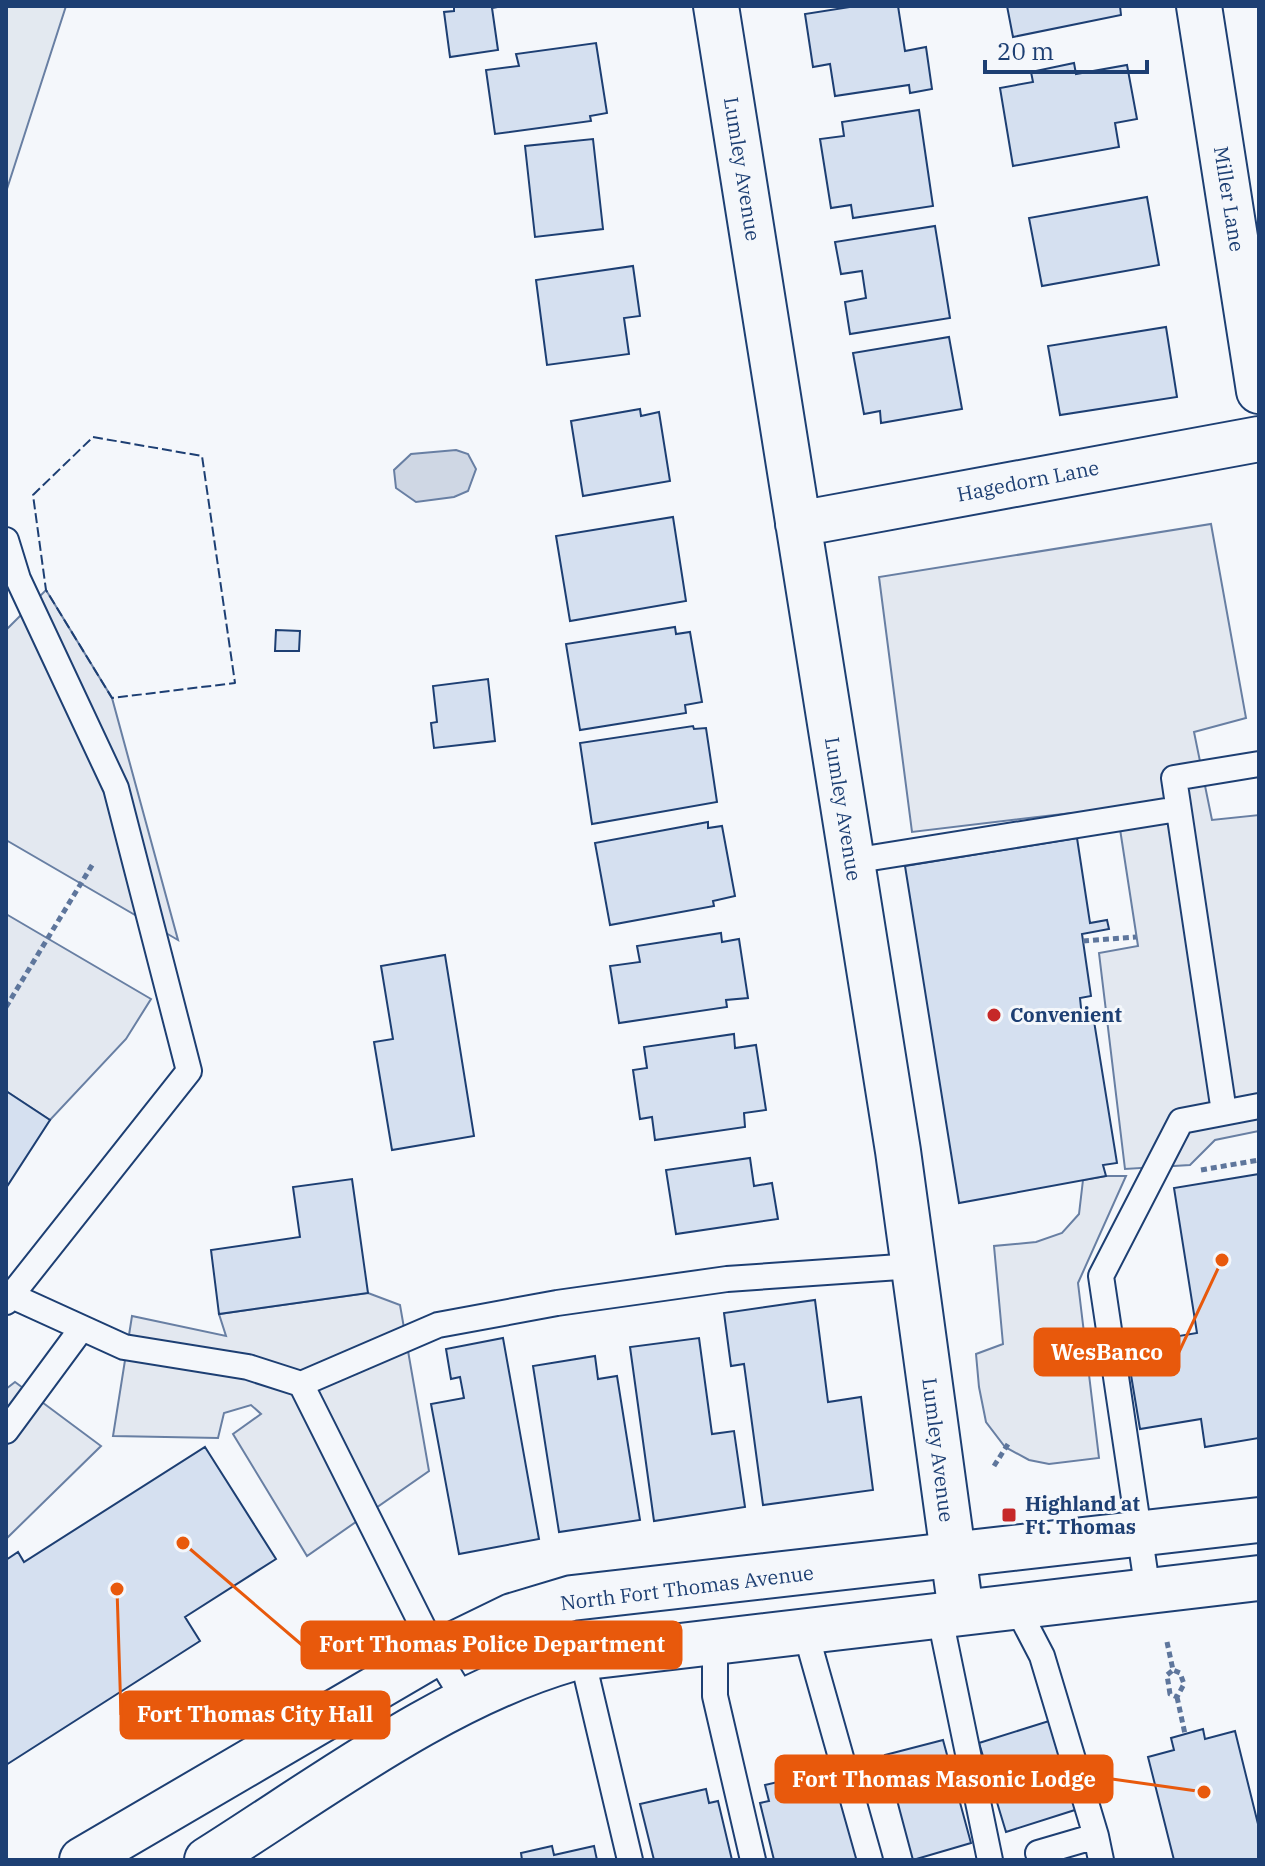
<svg xmlns="http://www.w3.org/2000/svg" width="1265" height="1866" font-family="'IBM Plex Serif',serif">
<style>
.green{fill:#e3e9f0;stroke:#687fa3;stroke-width:2}
.parking{fill:#e3e8f0;stroke:#687fa3;stroke-width:2}
.water{fill:#cfd7e4;stroke:#687fa3;stroke-width:2}
.building{fill:#d5e0f0;stroke:#1d3f73;stroke-width:2}
.lines{fill:none;stroke-linecap:round;stroke-linejoin:round}
.lane-casing{stroke:#1d3f73;stroke-width:28}
.street-casing{stroke:#1d3f73;stroke-width:48}
.secondary-casing{stroke:#1d3f73;stroke-width:48}
.path{stroke:#5e769c;stroke-width:5;stroke-dasharray:6 4;stroke-linecap:butt}
.lane{stroke:#f4f7fb;stroke-width:24}
.street{stroke:#f4f7fb;stroke-width:44}
.secondary{stroke:#f4f7fb;stroke-width:44}
.fence{stroke:#1d3f73;stroke-width:2;stroke-dasharray:10 4;stroke-linecap:butt}
.poi-dot{fill:#c62828;stroke:#f4f7fb;stroke-width:3}
.labels{text-anchor:middle;stroke-width:6;stroke-linejoin:round;paint-order:stroke}
.street-label{font-size:20px;fill:#1d3f73;stroke:#f4f7fb}
.poi-label{font-size:20px;font-weight:bold;fill:#1d3f73;stroke:#f4f7fb;text-anchor:start}
.leader{fill:none;stroke:#e8590c;stroke-width:3}
.callout-dot{fill:#e8590c;stroke:#f4f7fb;stroke-width:3}
.callout{fill:#e8590c;stroke:#e8590c;stroke-width:3}
.callout-label{font-size:22px;text-anchor:middle;font-weight:bold;fill:#fff}
</style>
<rect width="100%" height="100%" fill="#f4f7fb"/>
<path class="green" d="M 6,6 L 66,6 L 6,192 Z"/>
<path class="parking" d="M 1211,524 L 1246,718 L 1194,732 L 1212,820 L 1259,815 L 1259,1131 L 1215,1140 L 1190,1165 L 1125,1169 L 1099,953 L 1138,946 L 1120,829 L 1080,835 L 1071,813 L 912,832 L 879,577 Z
M 46,590 L 112,698 L 178,940 L 6,840 L 6,630 Z
M 6,914 L 151,999 L 126,1039 L 50,1120 L 6,1091 Z
M 1106,1176 L 1126,1176 L 1078,1283 L 1099,1458 L 1049,1464 L 1029,1460 L 1005,1447 L 986,1422 L 979,1387 L 976,1354 L 1003,1344 L 994,1246 L 1036,1242 L 1062,1233 L 1079,1214 L 1083,1180 Z
M 368,1293 L 400,1305 L 429,1471 L 307,1556 L 233,1434 L 261,1414 L 251,1405 L 224,1413 L 218,1438 L 113,1436 L 132,1316 L 226,1336 L 219,1314 Z
M 15,1382 L 101,1446 L 6,1539 L 6,1389 Z"/>
<path class="water" d="M 456,450 L 468,454 L 476,469 L 468,491 L 454,497 L 416,502 L 396,488 L 394,470 L 411,454 Z"/>
<path class="building" d="M 454,6 L 503,6 L 492,8 L 498,50 L 450,57 L 444,12 L 454,11 Z
M 856,6 L 898,6 L 905,51 L 926,47 L 932,89 L 910,93 L 909,85 L 835,96 L 830,64 L 813,67 L 805,14 Z
M 1007,6 L 1120,6 L 1121,15 L 1013,37 Z
M 596,43 L 607,113 L 590,116 L 591,121 L 495,134 L 486,70 L 519,66 L 516,54 Z
M 1074,63 L 1076,74 L 1127,65 L 1137,119 L 1115,123 L 1119,147 L 1013,166 L 1000,88 L 1033,82 L 1031,72 Z
M 919,110 L 933,206 L 853,218 L 851,205 L 831,208 L 820,139 L 844,136 L 842,122 Z
M 593,139 L 603,229 L 535,237 L 525,146 Z
M 1147,197 L 1159,265 L 1042,286 L 1029,218 Z
M 935,226 L 950,318 L 850,334 L 845,302 L 866,298 L 862,271 L 841,274 L 835,242 Z
M 633,266 L 640,316 L 624,318 L 629,354 L 547,365 L 536,280 Z
M 1166,327 L 1177,397 L 1060,415 L 1048,346 Z
M 949,337 L 962,409 L 881,423 L 880,411 L 864,414 L 853,353 Z
M 640,409 L 641,416 L 659,412 L 670,481 L 583,496 L 571,421 Z
M 673,517 L 686,601 L 570,621 L 556,536 Z
M 675,627 L 676,634 L 690,632 L 702,702 L 685,705 L 686,713 L 580,730 L 566,644 Z
M 276,630 L 300,631 L 299,651 L 275,651 Z
M 488,679 L 495,741 L 434,748 L 431,723 L 437,722 L 433,686 Z
M 693,726 L 694,729 L 706,728 L 717,802 L 592,824 L 580,743 Z
M 708,822 L 708,828 L 722,826 L 735,896 L 713,901 L 714,906 L 610,925 L 595,843 Z
M 1077,838 L 1090,923 L 1107,920 L 1109,929 L 1082,934 L 1091,996 L 1080,998 L 1082,1017 L 1093,1015 L 1117,1163 L 1103,1165 L 1106,1176 L 959,1203 L 905,866 Z
M 721,933 L 722,942 L 739,939 L 748,998 L 726,1000 L 727,1007 L 619,1023 L 610,966 L 640,962 L 637,946 Z
M 445,955 L 474,1136 L 392,1150 L 374,1042 L 393,1039 L 381,966 Z
M 734,1034 L 735,1048 L 756,1045 L 766,1110 L 744,1113 L 745,1127 L 655,1140 L 652,1117 L 640,1119 L 633,1070 L 647,1068 L 644,1047 Z
M 6,1091 L 50,1120 L 6,1188 Z
M 750,1158 L 754,1186 L 772,1183 L 778,1219 L 676,1234 L 666,1170 Z
M 1259,1174 L 1259,1438 L 1205,1447 L 1201,1419 L 1140,1429 L 1126,1345 L 1197,1333 L 1174,1188 Z
M 352,1179 L 368,1293 L 219,1314 L 211,1250 L 300,1237 L 293,1187 Z
M 815,1300 L 828,1402 L 861,1397 L 873,1490 L 763,1505 L 744,1364 L 731,1366 L 724,1313 Z
M 503,1338 L 539,1539 L 459,1554 L 431,1404 L 464,1398 L 460,1377 L 451,1379 L 446,1349 Z
M 699,1338 L 712,1434 L 734,1431 L 745,1507 L 654,1521 L 630,1347 Z
M 595,1356 L 598,1379 L 617,1376 L 640,1520 L 559,1532 L 533,1366 Z
M 205,1447 L 276,1559 L 185,1617 L 200,1641 L 6,1765 L 6,1560 L 18,1552 L 24,1562 Z
M 1049,1721 L 1078,1809 L 1006,1832 L 979,1743 Z
M 1203,1729 L 1205,1739 L 1235,1731 L 1259,1828 L 1259,1860 L 1174,1860 L 1148,1757 L 1174,1750 L 1171,1738 Z
M 943,1740 L 971,1843 L 913,1860 L 885,1755 Z
M 825,1771 L 830,1788 L 841,1785 L 860,1860 L 774,1860 L 760,1803 L 769,1801 L 765,1785 Z
M 706,1789 L 709,1803 L 718,1801 L 732,1860 L 654,1860 L 640,1804 Z
M 552,1846 L 554,1855 L 594,1846 L 597,1860 L 522,1860 L 521,1853 Z"/>
<g class="lines">
<defs>
<path id="lane" d="M 6,540 L 18,579 L 116,788 L 189,1071 L 6,1302
M 852,861 L 1178,809
M 1224,1112 L 1174,778 L 1259,764
M 12,1296 L 124,1347 L 248,1367 L 301,1384 L 436,1653 L 464,1699
M 301,1384 L 438,1325 L 557,1303 L 727,1279 L 914,1266
M 6,1431 L 82,1328
M 1148,1592 L 1101,1276 L 1181,1121 L 1259,1106
M 1017,1608 L 1042,1656 L 1096,1836 L 1038,1853
M 939,1613 L 990,1860
M 805,1630 L 870,1860
M 715,1642 L 715,1696 L 753,1860
M 582,1657 L 630,1860
M 1096,1836 L 1101,1860"/>
<path id="street" d="M 716,6 L 898,1151 L 961,1612
M 1199,6 L 1259,391
M 798,524 L 1259,439"/>
<path id="secondary" d="M 82,1860 L 436,1653 L 512,1616 L 572,1598 L 1259,1520
M 207,1860 C 320,1789 442,1696 570,1659 L 1259,1578"/>
</defs>
<use href="#lane" class="lane-casing"/>
<use href="#street" class="street-casing"/>
<use href="#secondary" class="secondary-casing"/>
<path class="path" d="M 1083,941 L 1136,937
M 6,1007 L 94,862
M 1201,1170 L 1259,1160
M 994,1466 L 1008,1444
M 1167,1642 L 1173,1670 L 1180,1673 L 1184,1684 L 1177,1697 L 1170,1694 L 1167,1675 L 1173,1670
M 1177,1697 L 1185,1734"/>
<use href="#lane" class="lane"/>
<use href="#street" class="street"/>
<use href="#secondary" class="secondary"/>
<path class="fence" d="M 93,437 L 202,456 L 235,683 L 112,698 L 46,590 L 33,495 Z"/>
</g>
<g class="poi-dot">
<circle cx="994" cy="1015" r="8"/>
<rect x="1001" y="1507" width="16" height="16" rx="4"/>
</g>
<g class="labels">
<g class="street-label">
<text transform="translate(742 169) rotate(81)" y="7">Lumley Avenue</text>
<text transform="translate(1229 199) rotate(81)" y="7">Miller Lane</text>
<text transform="translate(1028 481) rotate(-11)" y="7">Hagedorn Lane</text>
<text transform="translate(843 809) rotate(81)" y="7">Lumley Avenue</text>
<text transform="translate(938 1450) rotate(83)" y="7">Lumley Avenue</text>
<text transform="translate(687 1588) rotate(-7)" y="7">North Fort Thomas Avenue</text>
</g>
<g class="poi-label">
<text x="1010" y="1022">Convenient</text>
<text x="1025" y="1511">Highland at<tspan x="1025" dy="23">Ft. Thomas</tspan></text>
</g>
</g>
<path class="leader" d="M1222 1260L1179 1352M183 1543L302 1645M117 1589L121 1715M1204 1792L1112 1779"/>
<g class="callout-dot">
<circle cx="1222" cy="1260" r="8"/>
<circle cx="183" cy="1543" r="8"/>
<circle cx="117" cy="1589" r="8"/>
<circle cx="1204" cy="1792" r="8"/>
</g>
<g class="callout">
<rect x="1035" y="1329" width="144" height="46" rx="8"/>
<rect x="302" y="1622" width="379" height="46" rx="8"/>
<rect x="121" y="1692" width="268" height="46" rx="8"/>
<rect x="776" y="1756" width="336" height="46" rx="8"/>
</g>
<g class="callout-label">
<text x="1107" y="1360">WesBanco</text>
<text x="492" y="1652">Fort Thomas Police Department</text>
<text x="255" y="1722">Fort Thomas City Hall</text>
<text x="944" y="1787">Fort Thomas Masonic Lodge</text>
</g>
<rect width="1265" height="1866" fill="none" stroke="#1d3f73" stroke-width="16"/>
<path d="M985 60v12h162v-12" fill="none" stroke="#1d3f73" stroke-width="4"/>
<text x="997" y="60" font-size="24" fill="#1d3f73" stroke="#f4f7fb" stroke-width="6" paint-order="stroke">20 m</text>
</svg>
